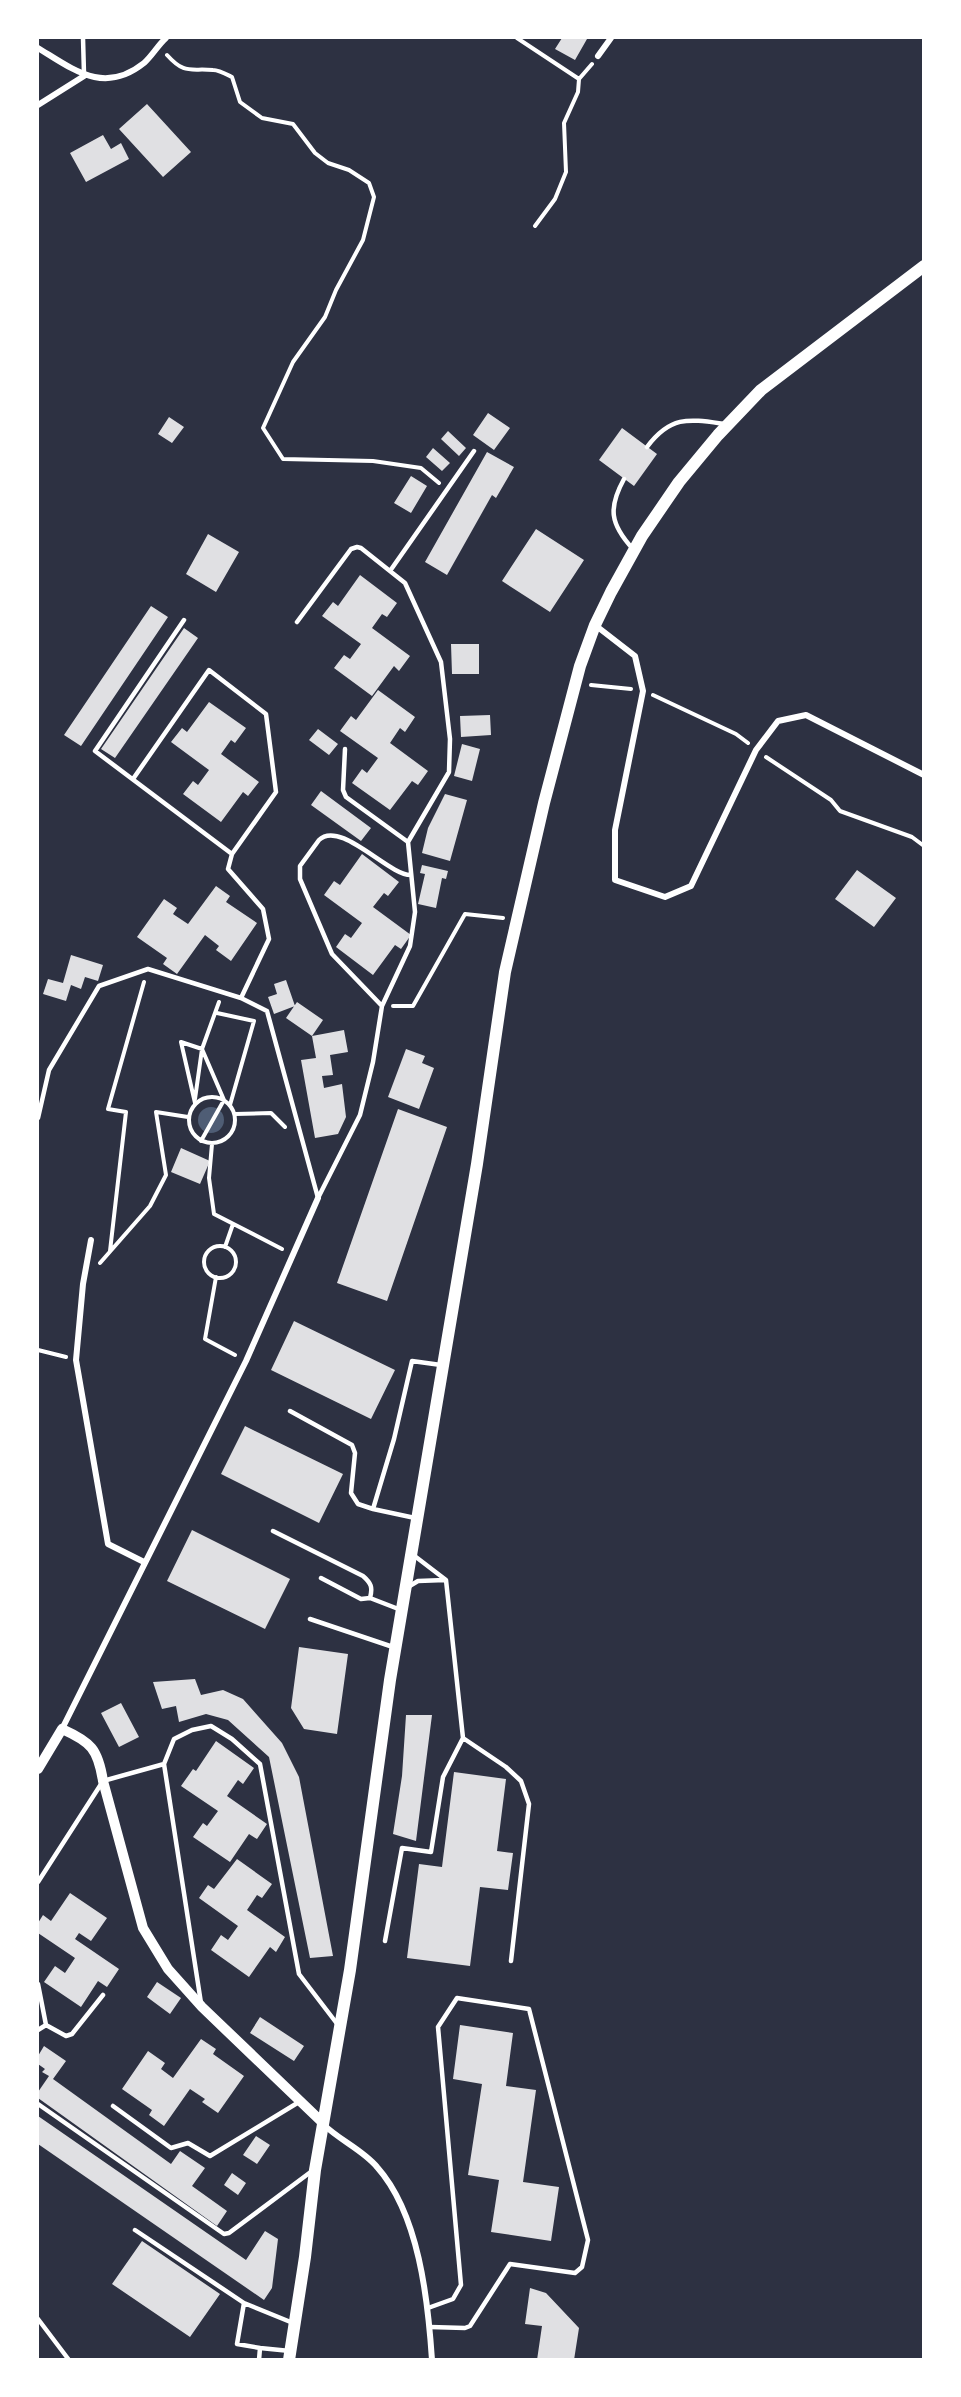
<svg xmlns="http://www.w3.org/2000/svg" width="961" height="2397" font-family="Signika,sans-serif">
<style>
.water{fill:#4f5d75}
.building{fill:#e0e0e3}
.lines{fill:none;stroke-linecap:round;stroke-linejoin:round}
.path{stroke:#fff;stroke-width:4}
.service{stroke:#fff;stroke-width:4.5}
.minor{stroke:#fff;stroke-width:6}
.tertiary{stroke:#fff;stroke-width:10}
.secondary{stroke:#fff;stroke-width:12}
</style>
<rect width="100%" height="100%" fill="#2d3142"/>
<path class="water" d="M198 1120a13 13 0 1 1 26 0a13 13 0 1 1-26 0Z"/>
<path class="building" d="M 562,38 L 587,39 L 575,60 L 555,49 Z
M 147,104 L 191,152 L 163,177 L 119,129 Z
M 103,135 L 111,149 L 121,143 L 129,159 L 86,182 L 70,153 Z
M 488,413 L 510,428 L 494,450 L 473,435 Z
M 169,417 L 184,427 L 172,443 L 158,434 Z
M 622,428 L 657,454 L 634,486 L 599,460 Z
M 448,431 L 466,448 L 459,456 L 441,439 Z
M 433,448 L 450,463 L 442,471 L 426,457 Z
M 487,452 L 514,467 L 496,498 L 492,495 L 447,575 L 425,562 Z
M 411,476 L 427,486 L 411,513 L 394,503 Z
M 536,529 L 584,560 L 550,612 L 502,581 Z
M 208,534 L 239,552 L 216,592 L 186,574 Z
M 360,575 L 397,603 L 387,617 L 382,614 L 372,628 L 410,656 L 399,671 L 394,666 L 372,696 L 334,668 L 344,655 L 350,659 L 361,644 L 322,616 L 333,602 L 338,606 Z
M 151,606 L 168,617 L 81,746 L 64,735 Z
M 184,628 L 198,638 L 115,758 L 101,749 Z
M 451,644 L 479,644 L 479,674 L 452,674 Z
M 378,690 L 415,717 L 405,732 L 400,728 L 390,743 L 428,771 L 418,785 L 412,781 L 390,810 L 352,783 L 362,769 L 367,773 L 378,758 L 340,731 L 351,716 L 356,720 Z
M 209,702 L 246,728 L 235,743 L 231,740 L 221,754 L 259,782 L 248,796 L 243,792 L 221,822 L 183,794 L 193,781 L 198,785 L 209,770 L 171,742 L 182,728 L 187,732 Z
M 490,715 L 491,735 L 461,737 L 460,716 Z
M 318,729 L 338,744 L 329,755 L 309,740 Z
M 462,744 L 480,749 L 472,781 L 454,776 Z
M 321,791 L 371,828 L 361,841 L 311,805 Z
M 445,794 L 467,800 L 450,861 L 422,853 L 428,828 Z
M 362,854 L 399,882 L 388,896 L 384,893 L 373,907 L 411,935 L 401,949 L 395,945 L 373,975 L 336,947 L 345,934 L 351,938 L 362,923 L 324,895 L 334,881 L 340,885 Z
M 422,865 L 448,871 L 446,879 L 442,878 L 436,908 L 418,904 L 425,874 L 420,873 Z
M 857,870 L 896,898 L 874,927 L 835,899 Z
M 216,886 L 230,896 L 226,902 L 257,923 L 231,961 L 216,950 L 219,946 L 205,935 L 177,974 L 163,964 L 167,958 L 137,937 L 164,899 L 177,908 L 173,914 L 188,924 Z
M 71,955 L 103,965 L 98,981 L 85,977 L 81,989 L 71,985 L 66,1001 L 43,994 L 48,979 L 63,983 Z
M 286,980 L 295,1006 L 274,1014 L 268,997 L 277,994 L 274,984 Z
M 297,1002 L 323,1020 L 312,1036 L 286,1018 Z
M 344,1030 L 348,1052 L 330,1055 L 333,1075 L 322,1076 L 324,1088 L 342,1084 L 346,1117 L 338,1134 L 315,1138 L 301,1060 L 316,1058 L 312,1036 Z
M 406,1049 L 425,1056 L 422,1063 L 434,1068 L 419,1109 L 388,1097 Z
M 398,1109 L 447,1127 L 387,1301 L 337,1283 Z
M 181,1148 L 210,1161 L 200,1184 L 171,1172 Z
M 294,1321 L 395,1370 L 371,1419 L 271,1370 Z
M 245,1426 L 343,1474 L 319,1523 L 221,1474 Z
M 192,1530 L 290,1579 L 265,1629 L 167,1581 Z
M 299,1647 L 348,1654 L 337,1734 L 304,1729 L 291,1708 Z
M 195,1679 L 201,1695 L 223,1690 L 243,1699 L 282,1743 L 299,1777 L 333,1956 L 310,1958 L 269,1757 L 228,1720 L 206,1714 L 179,1722 L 176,1706 L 162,1709 L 153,1682 Z
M 121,1703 L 139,1737 L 119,1747 L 101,1713 Z
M 406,1715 L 432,1715 L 416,1841 L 393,1834 L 402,1776 Z
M 216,1741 L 254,1768 L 243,1784 L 238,1780 L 227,1796 L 267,1824 L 257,1839 L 249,1834 L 230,1862 L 193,1837 L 203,1823 L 207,1826 L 218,1811 L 181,1786 L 193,1769 L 196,1771 Z
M 454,1772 L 506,1779 L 497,1851 L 513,1853 L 508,1890 L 480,1887 L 470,1966 L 407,1958 L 419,1864 L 442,1867 Z
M 237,1859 L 272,1884 L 262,1898 L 257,1895 L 247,1910 L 285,1937 L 276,1952 L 270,1947 L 249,1977 L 211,1950 L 221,1935 L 228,1940 L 238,1926 L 199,1898 L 208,1885 L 214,1889 Z
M 70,1893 L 107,1918 L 91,1941 L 79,1933 L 75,1939 L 119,1969 L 107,1987 L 98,1981 L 81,2007 L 44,1982 L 55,1966 L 65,1973 L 75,1958 L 38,1933 L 38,1923 L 43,1915 L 51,1921 Z
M 157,1982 L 181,1998 L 170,2014 L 147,1997 Z
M 260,2017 L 304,2046 L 294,2061 L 250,2033 Z
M 460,2025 L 513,2033 L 506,2086 L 536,2090 L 523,2182 L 559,2187 L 551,2241 L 491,2232 L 499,2180 L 468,2175 L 482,2084 L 453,2079 Z
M 201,2039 L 216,2049 L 213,2054 L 244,2076 L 218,2113 L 202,2102 L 205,2099 L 190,2089 L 164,2126 L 149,2115 L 152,2110 L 122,2089 L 148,2051 L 165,2063 L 161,2069 L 173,2078 Z
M 44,2046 L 66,2061 L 53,2079 L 171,2164 L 180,2151 L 205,2168 L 192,2186 L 227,2211 L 217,2226 L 38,2098 L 38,2092 L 49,2076 L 42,2072 L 45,2069 L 38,2064 L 38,2056 Z
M 38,2116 L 246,2260 L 265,2231 L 278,2239 L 272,2288 L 264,2300 L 38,2144 Z
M 256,2136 L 270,2145 L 257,2164 L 243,2155 Z
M 232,2173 L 246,2183 L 238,2195 L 224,2185 Z
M 142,2241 L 220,2294 L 190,2337 L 112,2284 Z
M 530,2288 L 546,2293 L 579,2328 L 574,2360 L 537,2360 L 542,2326 L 525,2324 Z"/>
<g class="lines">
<path class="path" d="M 517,38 L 579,79 L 578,92 L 564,123 L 566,172 L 555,199 L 535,226
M 167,55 C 185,75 190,68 213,70 C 219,70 226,74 232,77 L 240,102 L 262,118 L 293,124 L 315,153 L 328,163 L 349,170 L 369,183 L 374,197 L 363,240 L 336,290 L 325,317 L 293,362 L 263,428 L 283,459 L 373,461 L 421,468 L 439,483
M 579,79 L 592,64
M 591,685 L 631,689
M 653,695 L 736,734 L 748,743
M 766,757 L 831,800 L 840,811 L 912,837 L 924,846
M 393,1006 L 413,1006 L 465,914 L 503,918
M 217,1013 L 254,1021 L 230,1105
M189 1120a23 23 0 1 1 46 0a23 23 0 1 1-46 0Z
M 195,1099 L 202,1049 L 219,1002
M 195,1103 L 181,1042 L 202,1049 L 224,1100 L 201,1141
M 235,1114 L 271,1113 L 285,1127
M 212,1144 L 209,1178 L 214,1214 L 282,1249
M204 1262a16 16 0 1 1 32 0a16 16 0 1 1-32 0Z
M 225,1247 L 233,1224
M 110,1251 L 126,1112 L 108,1109 L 144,982
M 100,1263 L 150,1206 L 166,1175 L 156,1112 L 188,1117
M 216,1277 L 205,1339 L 235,1355
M 38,1350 L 66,1357"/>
<path class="service" d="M 83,38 L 84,74
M 647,447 C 671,415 689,419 725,424
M 624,479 C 608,508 610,524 633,549
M 390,571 L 474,451
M 184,620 L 95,751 L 232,854 L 228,869 L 263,909 L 269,939 L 241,998
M 297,622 L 351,549 L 357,547 L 361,548 L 405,583 L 441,662 L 450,739 L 449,772 L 408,842 L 415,912 L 410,946 L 382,1006 L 373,1062 L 360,1115 L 318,1198
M 345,749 L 343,790 L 346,797 L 408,842
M 133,779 L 209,670 L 266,714 L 276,792 L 232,854
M 382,1006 L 332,954 L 300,879 L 300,866 L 319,840 C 340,819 389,876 411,875
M 38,1118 L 49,1070 L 99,986 L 148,969 L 241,998 L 267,1011 L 318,1198
M 290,1411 L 352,1445 L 355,1453 L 351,1493 L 358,1504 L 373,1509 L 394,1439 L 412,1361 L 441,1365
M 373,1509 L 415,1518
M 273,1531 L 363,1576 C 371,1583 373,1587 370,1598 L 361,1599 L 321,1578
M 412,1554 L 446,1580 L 463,1738 L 506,1767 L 521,1781 L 529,1804 L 511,1961
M 408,1587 L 418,1581 L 445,1580
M 370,1598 L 401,1610
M 310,1619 L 393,1647
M 38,1882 L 103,1781 L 164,1764
M 385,1941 L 402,1848 L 431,1852 L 443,1777 L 463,1738
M 38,1984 L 46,2025 L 66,2036 L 72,2034 L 103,1995
M 201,2003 L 164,1764 L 174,1739 L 192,1730 L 211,1726 L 232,1739 L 260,1764 L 299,1974 L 338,2025
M 38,2030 L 46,2025
M 38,2104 L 224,2234 L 229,2233 L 312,2171
M 113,2106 L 171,2148 L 188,2143 L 210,2156 L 299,2102
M 135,2230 L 244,2303
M 428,2308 L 453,2299 L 461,2285 L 438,2027 L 457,1998 L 529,2009 L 588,2240 L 582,2267 L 575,2273 L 510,2264 L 470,2326 L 465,2328 L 430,2327
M 38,2319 L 69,2360
M 260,2348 L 290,2351
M 259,2360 L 260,2348 L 237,2344 L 244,2303 L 293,2323"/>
<path class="minor" d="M 38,48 C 74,70 104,95 144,63 C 152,56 158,45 166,38
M 598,56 L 611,38
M 38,105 L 84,76
M 595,625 L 635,656 L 643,691 L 615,830 L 615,880 L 665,897 L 691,886 L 756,750 L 778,721 L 806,715 L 924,775
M 91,1240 L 83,1284 L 76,1360 L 108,1544 L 144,1562
M 62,1729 L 246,1361 L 318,1198
M 323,2124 C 339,2140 363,2150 377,2167 C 419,2214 428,2300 432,2360"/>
<path class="tertiary" d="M 38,1769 L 62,1729 C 91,1742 98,1749 103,1781 L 143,1928 L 168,1969 L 202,2007 L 323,2123"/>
<path class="secondary" d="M 289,2360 L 305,2257 L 315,2170 L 350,1970 L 390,1680 L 477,1164 L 505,972 L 544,803 L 580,666 L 595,625 L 611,592 L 642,536 L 679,482 L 718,435 L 761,390 L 924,266"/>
</g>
<rect width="961" height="2397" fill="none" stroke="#ffffff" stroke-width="78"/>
</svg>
